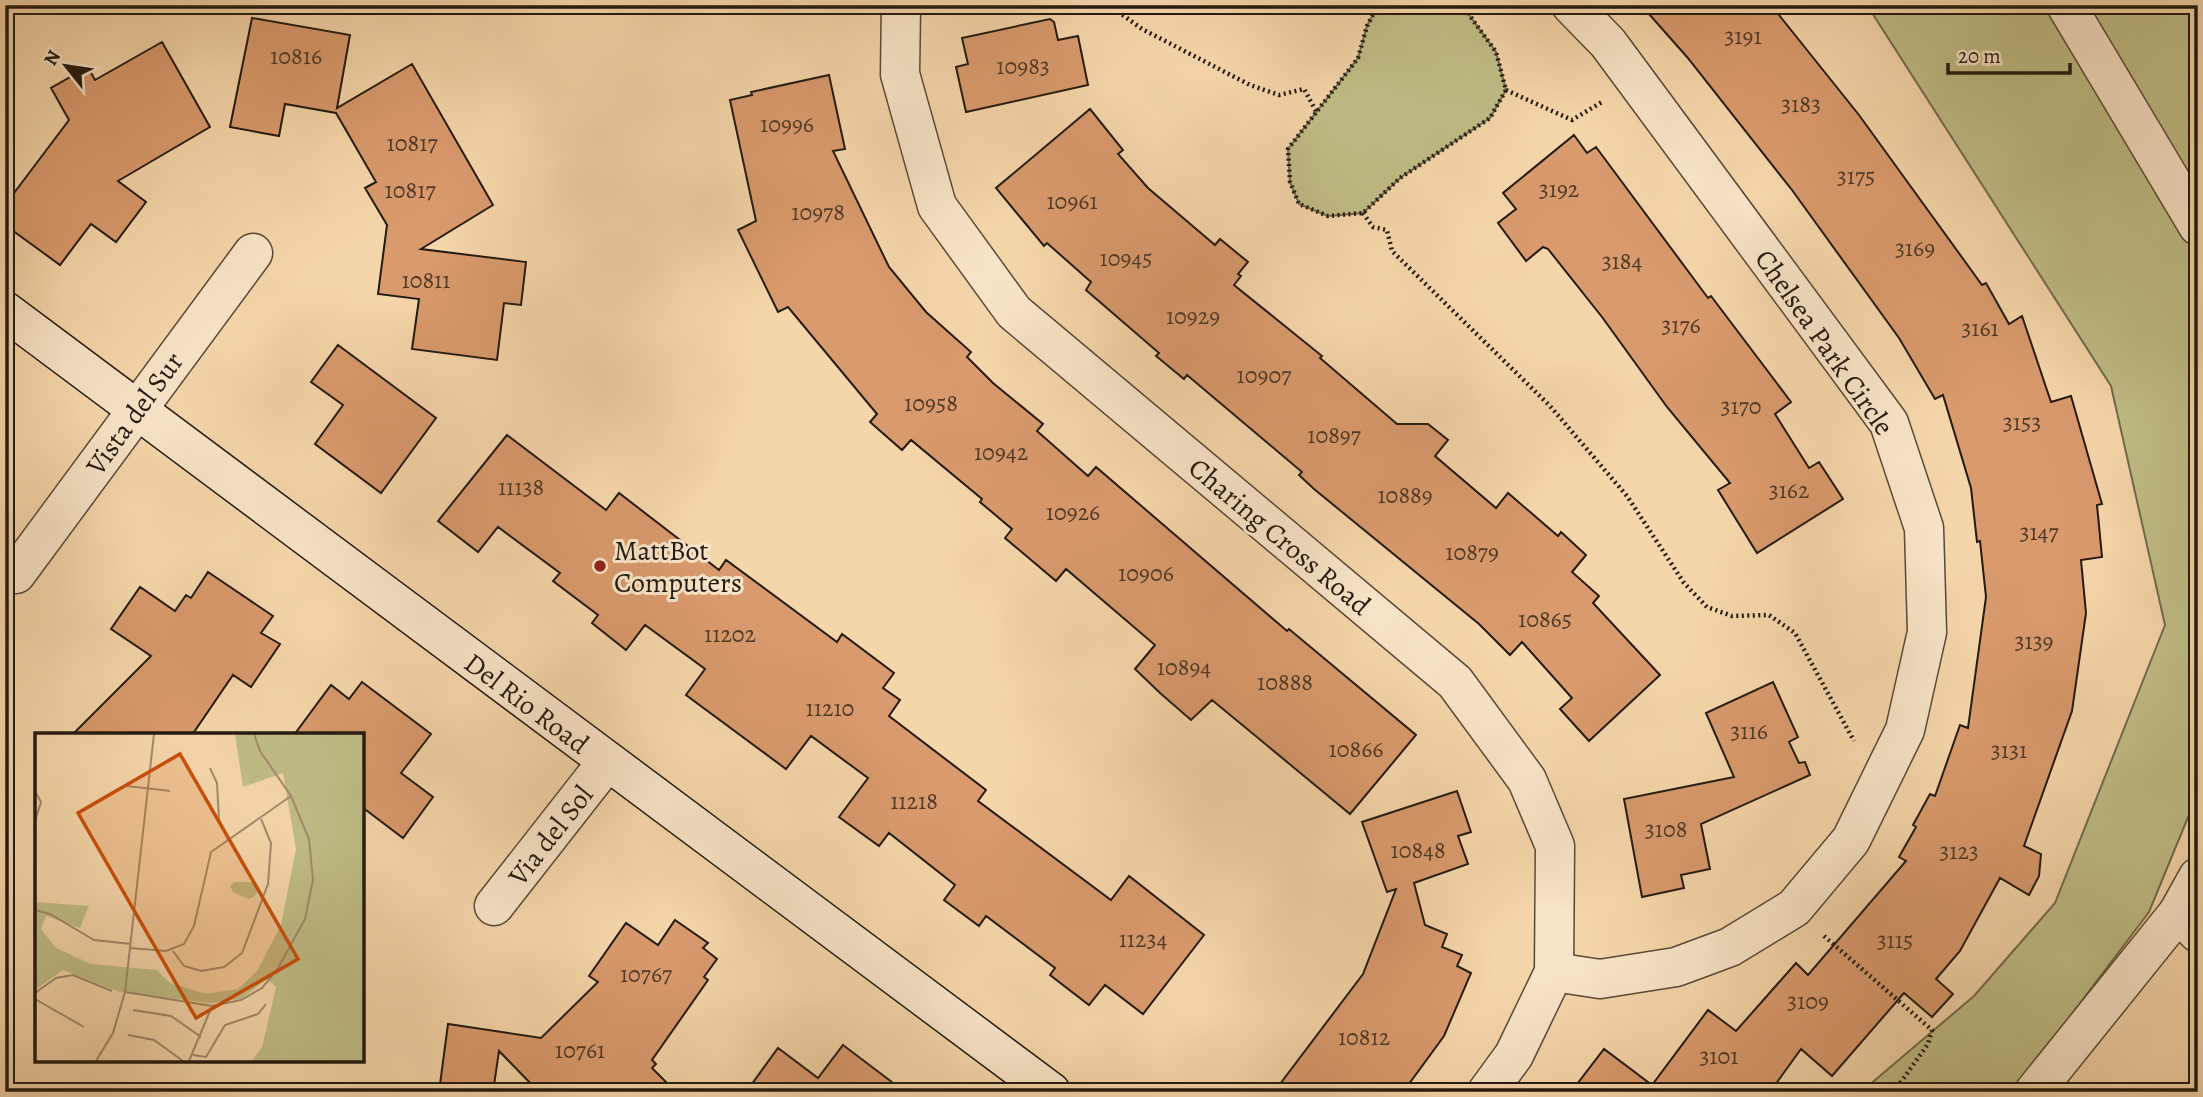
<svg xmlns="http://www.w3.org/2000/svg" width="2203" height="1097" font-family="Alegreya,serif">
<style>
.green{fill:#c0bd86;stroke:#726c4b;stroke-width:2}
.building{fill:#d99a6d;stroke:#231a10;stroke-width:2}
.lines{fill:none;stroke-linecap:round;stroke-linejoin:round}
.minor-casing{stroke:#584936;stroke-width:41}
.tertiary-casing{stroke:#584936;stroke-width:41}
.secondary-casing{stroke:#231a10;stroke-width:41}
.path{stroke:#231a10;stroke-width:4.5;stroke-dasharray:2 3.5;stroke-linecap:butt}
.minor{stroke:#f8e4c8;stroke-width:38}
.tertiary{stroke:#f8e4c8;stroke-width:38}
.secondary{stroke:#f8e4c8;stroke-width:38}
.poi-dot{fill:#8f2418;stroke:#f8e4c8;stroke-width:2.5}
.labels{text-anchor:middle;stroke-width:6;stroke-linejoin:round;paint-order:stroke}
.number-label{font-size:24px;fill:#503a27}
.street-label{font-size:28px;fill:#231a10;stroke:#f8e4c8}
.poi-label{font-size:28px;fill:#231a10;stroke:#f8e4c8;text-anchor:start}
.inset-road{fill:none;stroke:#a18b6c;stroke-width:2}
.view{fill:#ca500d;fill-opacity:0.15;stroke:#ca500d;stroke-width:3.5}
.inset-edge{fill:none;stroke:#231a10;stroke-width:3.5}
</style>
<rect width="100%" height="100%" fill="#f5d6aa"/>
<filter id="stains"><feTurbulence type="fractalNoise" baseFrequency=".00286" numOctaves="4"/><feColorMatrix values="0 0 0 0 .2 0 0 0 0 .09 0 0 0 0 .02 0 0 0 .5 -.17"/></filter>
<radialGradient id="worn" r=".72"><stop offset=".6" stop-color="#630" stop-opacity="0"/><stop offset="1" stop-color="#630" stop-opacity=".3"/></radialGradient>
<path class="green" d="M 1378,5 L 1462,5 L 1496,52 L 1506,90 L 1490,118 L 1400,178 L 1363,213 L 1328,216 L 1299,204 L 1290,182 L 1288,149 L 1358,58 L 1367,26 Z
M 1867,5 L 2198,5 L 2198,793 L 2149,912 L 2013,1092 L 1861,1092 L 1974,996 L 2055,903 L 2165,625 L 2111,386 Z"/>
<path class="building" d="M 1641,5 L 1771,5 L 1859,115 L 1982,285 L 1986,283 L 2009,324 L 2022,316 L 2051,402 L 2071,396 L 2102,504 L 2097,505 L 2102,557 L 2081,560 L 2086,613 L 2072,711 L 2024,846 L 2041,854 L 2039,876 L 2029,895 L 2000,878 L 1960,951 L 1936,979 L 1953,994 L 1932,1017 L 1904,993 L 1832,1076 L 1801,1049 L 1770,1092 L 1571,1092 L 1604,1049 L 1652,1085 L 1708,1010 L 1736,1031 L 1796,963 L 1808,975 L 1906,861 L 1899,857 L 1916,827 L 1913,825 L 1930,794 L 1935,796 L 1960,725 L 1968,728 L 1986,597 L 1980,541 L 1977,542 L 1971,488 L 1943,395 L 1935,399 L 1899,338 L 1792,190 L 1687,57 Z
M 252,18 L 350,35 L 337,108 L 412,64 L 493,205 L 421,249 L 526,262 L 521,305 L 504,303 L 497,360 L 412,349 L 419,299 L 378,294 L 387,225 L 365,188 L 376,182 L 336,113 L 285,104 L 279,136 L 230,127 Z
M 1050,19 L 1054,22 L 1058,40 L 1078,36 L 1088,85 L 966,112 L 956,67 L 968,64 L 962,38 Z
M 162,42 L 210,127 L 118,181 L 146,202 L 116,242 L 91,224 L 60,265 L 5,225 L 5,205 L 69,120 L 51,88 L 88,67 L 95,80 Z
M 829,75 L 845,149 L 833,151 L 889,267 L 926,312 L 971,352 L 967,357 L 993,383 L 1043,424 L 1037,431 L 1088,476 L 1096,467 L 1287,631 L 1289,629 L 1416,735 L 1350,814 L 1212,700 L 1191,720 L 1160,693 L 1135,669 L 1155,645 L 1066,569 L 1056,581 L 1005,538 L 1012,529 L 980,502 L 982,499 L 911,440 L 902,450 L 870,422 L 877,414 L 788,307 L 778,312 L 738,230 L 756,221 L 730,100 L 752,95 L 751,92 Z
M 1090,109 L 1123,150 L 1118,154 L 1148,188 L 1215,245 L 1220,239 L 1248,262 L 1238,274 L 1241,276 L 1234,285 L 1322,356 L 1320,358 L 1397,424 L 1428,424 L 1448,440 L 1435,456 L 1496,508 L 1508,493 L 1558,536 L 1561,532 L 1586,555 L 1572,572 L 1599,596 L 1593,603 L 1660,675 L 1589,741 L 1560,709 L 1572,698 L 1522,642 L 1510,655 L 1479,624 L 1314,489 L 1299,475 L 1302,472 L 1187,375 L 1184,379 L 1156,356 L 1159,353 L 1086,290 L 1091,282 L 1047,243 L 1044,246 L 996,188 Z
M 1574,135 L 1587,153 L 1596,147 L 1708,298 L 1711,296 L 1791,402 L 1775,414 L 1809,468 L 1819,462 L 1843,499 L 1757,553 L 1718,490 L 1730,483 L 1667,407 L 1602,317 L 1548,249 L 1543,247 L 1526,261 L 1498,223 L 1516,209 L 1503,193 Z
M 338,345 L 436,418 L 381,493 L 315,444 L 343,405 L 311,382 Z
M 507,435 L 606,510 L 619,493 L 719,570 L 726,560 L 837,642 L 842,634 L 894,673 L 883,688 L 900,700 L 889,716 L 986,790 L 978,801 L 1111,900 L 1129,876 L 1204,935 L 1143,1014 L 1105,985 L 1089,1005 L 1050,975 L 1055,968 L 986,916 L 979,926 L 944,900 L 955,885 L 889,833 L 879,846 L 839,817 L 868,778 L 811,736 L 786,769 L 686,695 L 705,669 L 645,625 L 626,650 L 592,623 L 598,615 L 553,581 L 560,573 L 498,527 L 478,552 L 438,521 Z
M 208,572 L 273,616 L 261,633 L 280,644 L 251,687 L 233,675 L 192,735 L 72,735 L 151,656 L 111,629 L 140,587 L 175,611 L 186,595 L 191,598 Z
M 362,682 L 431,734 L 401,773 L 433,797 L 403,838 L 362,807 L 362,735 L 294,735 L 331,685 L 349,699 Z
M 1773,682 L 1798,737 L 1789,742 L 1799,763 L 1805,762 L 1810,775 L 1701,824 L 1710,869 L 1681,875 L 1684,888 L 1642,897 L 1624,799 L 1734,777 L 1706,713 Z
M 1457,791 L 1471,832 L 1458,836 L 1468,864 L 1414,883 L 1425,925 L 1447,934 L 1442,947 L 1462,955 L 1457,966 L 1471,973 L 1444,1036 L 1403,1092 L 1274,1092 L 1363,974 L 1396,889 L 1387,892 L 1362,822 Z
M 675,920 L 708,943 L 703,948 L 717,959 L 704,977 L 708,980 L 652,1060 L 656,1064 L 652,1068 L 676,1092 L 539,1092 L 499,1051 L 493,1092 L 439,1092 L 448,1024 L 541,1038 L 598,982 L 589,976 L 626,923 L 658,945 Z
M 843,1045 L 905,1092 L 746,1092 L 778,1048 L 818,1078 Z"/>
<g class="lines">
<defs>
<path id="minor" d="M 901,5 L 900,74 L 937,206 L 1014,312 L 1455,682 L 1527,780 L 1555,846 L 1554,972 L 1514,1055 L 1487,1092
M 16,574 L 253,253
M 494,906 L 606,763
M 2178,913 L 2198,933
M 1554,972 L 1600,979 L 1676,967 L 1730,947 L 1794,908 L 1851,840 L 1905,730 L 1927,632 L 1924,528 L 1889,423 L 1608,43 L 1571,5"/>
<path id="tertiary" d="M 2066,5 L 2198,226
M 2034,1092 L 2178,913 L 2198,877"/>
<path id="secondary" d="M 5,311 L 1051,1092"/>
</defs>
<use href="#minor" class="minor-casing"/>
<use href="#tertiary" class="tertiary-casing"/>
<use href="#secondary" class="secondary-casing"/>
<path class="path" d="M 1109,5 L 1142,29 L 1250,85 L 1279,95 L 1304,89 L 1317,113
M 1378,5 L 1367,26 L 1358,58 L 1288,149 L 1290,182 L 1299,204 L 1328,216 L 1363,213 L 1400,178 L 1490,118 L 1506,90 L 1496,52 L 1462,5
M 1506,90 L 1572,120 L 1602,102
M 1363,213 L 1373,227 L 1387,230 L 1392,251 L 1550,406 L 1627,496 L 1684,583 L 1707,607 L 1732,616 L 1769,615 L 1795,633 L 1854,741
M 1824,936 L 1932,1030 L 1928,1044 L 1894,1092"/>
<use href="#minor" class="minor"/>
<use href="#tertiary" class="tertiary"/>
<use href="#secondary" class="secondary"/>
</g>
<circle class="poi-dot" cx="600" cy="566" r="7"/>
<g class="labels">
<g class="number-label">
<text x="1743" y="44">3191</text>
<text x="296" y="64">10816</text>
<text x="1023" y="74">10983</text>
<text x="1801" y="112">3183</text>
<text x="787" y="132">10996</text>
<text x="412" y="151">10817</text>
<text x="1856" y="184">3175</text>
<text x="1559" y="197">3192</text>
<text x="410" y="198">10817</text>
<text x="1072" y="209">10961</text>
<text x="818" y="220">10978</text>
<text x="1915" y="256">3169</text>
<text x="1126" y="266">10945</text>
<text x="1622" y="269">3184</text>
<text x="426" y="288">10811</text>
<text x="1193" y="324">10929</text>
<text x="1681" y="333">3176</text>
<text x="1980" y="336">3161</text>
<text x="1264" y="383">10907</text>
<text x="931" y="411">10958</text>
<text x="1741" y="414">3170</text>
<text x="2022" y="430">3153</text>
<text x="1334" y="443">10897</text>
<text x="1001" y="460">10942</text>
<text x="521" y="495">11138</text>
<text x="1789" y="498">3162</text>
<text x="1405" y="503">10889</text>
<text x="1073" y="520">10926</text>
<text x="2039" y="540">3147</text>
<text x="1472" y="560">10879</text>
<text x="1146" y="581">10906</text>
<text x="1545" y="627">10865</text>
<text x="730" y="642">11202</text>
<text x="2034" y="649">3139</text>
<text x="1184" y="675">10894</text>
<text x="1285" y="690">10888</text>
<text x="830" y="716">11210</text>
<text x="1749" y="739">3116</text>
<text x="1356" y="757">10866</text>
<text x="2009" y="758">3131</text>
<text x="914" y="809">11218</text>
<text x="1666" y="837">3108</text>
<text x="1418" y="858">10848</text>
<text x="1959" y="859">3123</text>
<text x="1143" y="947">11234</text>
<text x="1895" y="948">3115</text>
<text x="646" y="982">10767</text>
<text x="1808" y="1009">3109</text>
<text x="1364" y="1045">10812</text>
<text x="580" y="1058">10761</text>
<text x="1719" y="1064">3101</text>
</g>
<g class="street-label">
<text transform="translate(1825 342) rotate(55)" y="10">Chelsea Park Circle</text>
<text transform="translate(134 413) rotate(-54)" y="10">Vista del Sur</text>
<text transform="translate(1280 536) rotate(40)" y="10">Charing Cross Road</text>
<text transform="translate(527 703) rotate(37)" y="10">Del Rio Road</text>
<text transform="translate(550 835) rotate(-52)" y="10">Via del Sol</text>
</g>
<g class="poi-label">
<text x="614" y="560">MattBot<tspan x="614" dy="32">Computers</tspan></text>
</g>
</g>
<g transform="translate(35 733)">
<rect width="329" height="329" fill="#f5d6aa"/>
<path d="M 200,1 L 329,1 L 329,303 L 325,316 L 329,307 L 329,328 L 217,328 L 227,314 L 241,254 L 232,246 L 206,266 L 175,270 L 85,259 L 28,237 L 0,257 L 0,169 L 54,173 L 45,195 L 11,183 L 6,196 L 21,215 L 56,231 L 122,237 L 135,250 L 171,261 L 203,256 L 222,238 L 246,192 L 261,116 L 248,40 L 208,54 ZM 200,149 L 220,149 L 224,155 L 220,163 L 214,166 L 198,159 L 195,153 Z" fill="#c0bd86"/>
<path class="inset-road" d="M 175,35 L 182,50 L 184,87 L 193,105M 92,53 L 135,58M 0,58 L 6,69 L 0,88M 0,177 L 15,181 L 59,207 L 96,211M 95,215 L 131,218 L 149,211 L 159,193 L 176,119 L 256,63M 138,218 L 149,233 L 166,238 L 189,234 L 207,220 L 233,151 L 236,110 L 226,86M 90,259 L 177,273 L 206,267 L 227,255 L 242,237 L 270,186 L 278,147 L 274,106 L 256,63 L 225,18 L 219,1M 0,260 L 21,245 L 38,242 L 77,258M 0,266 L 49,294M 98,277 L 136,283 L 166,304M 93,302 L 119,307 L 148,328M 158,322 L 171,324 L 190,292 L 223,281 L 231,271M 61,328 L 78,300 L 90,259 L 119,1M 154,328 L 177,273"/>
<path class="view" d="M 145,21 L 263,226 L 161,285 L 43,80 Z"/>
<rect width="329" height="329" class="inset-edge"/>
</g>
<rect width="2203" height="1097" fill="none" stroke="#f5d6aa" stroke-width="28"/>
<rect x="7" y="7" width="2189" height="1083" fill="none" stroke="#231a10" stroke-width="3.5"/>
<rect x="14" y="14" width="2175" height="1069" fill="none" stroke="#231a10" stroke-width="2"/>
<g transform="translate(66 66) rotate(300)" stroke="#f8e4c8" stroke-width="5" paint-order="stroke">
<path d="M0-5L12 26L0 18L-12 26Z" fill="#231a10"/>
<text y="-10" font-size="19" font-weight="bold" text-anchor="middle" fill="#231a10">N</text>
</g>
<path d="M1948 63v10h122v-10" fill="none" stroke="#231a10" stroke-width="3.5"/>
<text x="1958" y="63" font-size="21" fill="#231a10" stroke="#f8e4c8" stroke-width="5" paint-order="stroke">20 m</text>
<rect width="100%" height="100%" filter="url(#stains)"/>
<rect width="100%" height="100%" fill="url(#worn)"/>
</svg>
